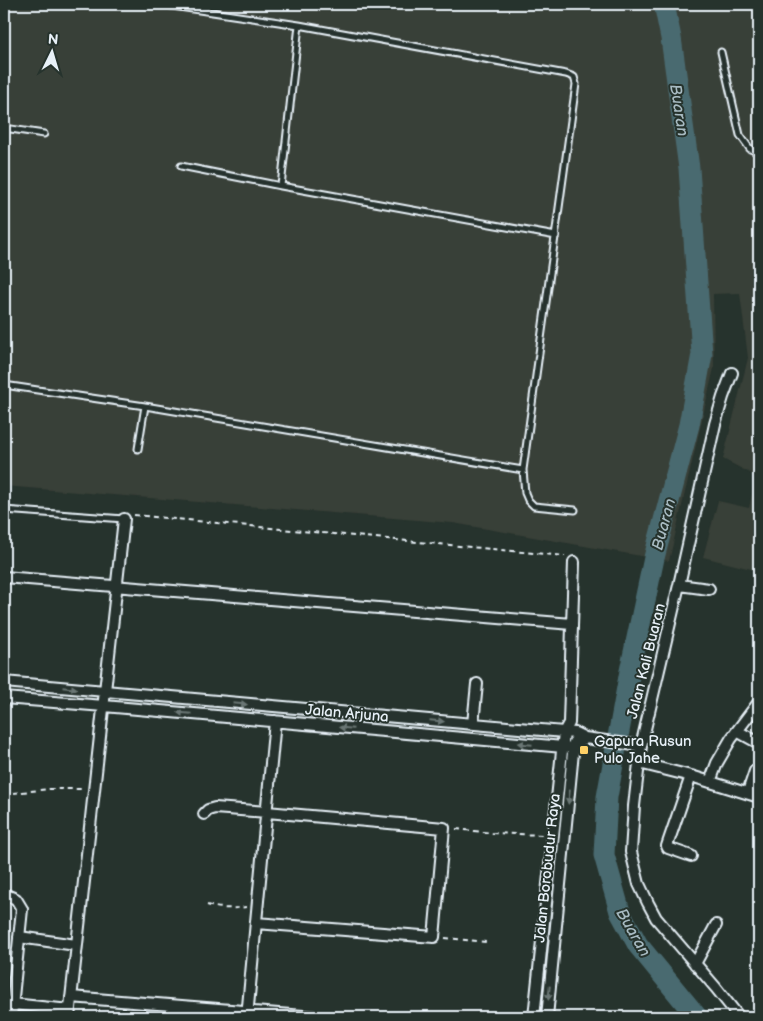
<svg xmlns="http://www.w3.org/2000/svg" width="763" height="1021" font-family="'Balsamiq Sans',sans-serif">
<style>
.built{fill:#393f37}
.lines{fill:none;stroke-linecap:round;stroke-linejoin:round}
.river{stroke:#496a70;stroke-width:21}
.service-casing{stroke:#e8f1f8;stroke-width:9}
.minor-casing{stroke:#e8f1f8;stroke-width:14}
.path{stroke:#e8f1f8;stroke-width:2;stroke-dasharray:5 4;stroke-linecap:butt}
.service{stroke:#26332d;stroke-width:5}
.minor{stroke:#26332d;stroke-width:10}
.oneway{fill:#6a7674}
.poi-dot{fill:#ffd166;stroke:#26332d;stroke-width:2}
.labels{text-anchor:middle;stroke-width:4;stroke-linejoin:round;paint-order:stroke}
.street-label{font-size:15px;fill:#e8f1f8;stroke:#26332d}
.poi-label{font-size:15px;fill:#e8f1f8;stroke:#26332d;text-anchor:start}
.water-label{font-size:16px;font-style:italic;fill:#a8bbc2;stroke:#26332d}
</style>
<rect width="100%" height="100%" fill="#26332d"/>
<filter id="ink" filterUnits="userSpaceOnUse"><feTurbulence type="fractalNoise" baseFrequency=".02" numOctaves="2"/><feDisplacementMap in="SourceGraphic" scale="10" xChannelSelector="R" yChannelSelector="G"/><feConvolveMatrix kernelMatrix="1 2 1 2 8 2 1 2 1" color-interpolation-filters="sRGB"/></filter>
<g filter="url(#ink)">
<path class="built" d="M 4,4 L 759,4 L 759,571 L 703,557 L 718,501 L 749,508 L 756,476 L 723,459 L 748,358 L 740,293 L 713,294 L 714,368 L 669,561 L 453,523 L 4,486 Z"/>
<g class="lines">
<path class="river" d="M 664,4 L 671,38 L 689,168 L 702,354 L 689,425 L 654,558 L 630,671 L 607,797 L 604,855 L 620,912 L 638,945 L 697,1017"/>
<defs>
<path id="service" d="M 721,52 L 740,135 L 750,149 L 759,153
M 4,128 L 44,134
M 181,166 L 281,186 L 556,236
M 281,186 L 299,25
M 4,385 L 145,406 L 523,470 L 576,84 L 574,77 L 566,74 L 299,25 L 159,4
M 138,449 L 145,406
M 523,470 L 525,493 L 528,500 L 534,506 L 575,510
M 4,510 L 124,519"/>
<path id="minor" d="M 732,373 L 723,397 L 715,424 L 679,585 L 641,746 L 634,806 L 631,852 L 639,884 L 648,903 L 656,918 L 716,988 L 739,1017
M 4,577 L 572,624
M 679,585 L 709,589
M 4,682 L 575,733 L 585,738 L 641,746
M 4,698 L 104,706 L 574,748 L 585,738
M 473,724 L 477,684
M 737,731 L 759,743
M 639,763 L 691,776 L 759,797
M 691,776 L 667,846 L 668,848 L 691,856
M 710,782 L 717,763 L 731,739 L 759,702
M 748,792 L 755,771
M 204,814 L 208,810 L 215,808 L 267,812 L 444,828 L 434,937 L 256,923
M 4,894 L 16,899 L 22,909 L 11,1017
M 19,937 L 76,945
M 695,964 L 716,925
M 71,997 L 316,1017
M 12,1004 L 70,1010
M 69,1017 L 124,519
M 247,1017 L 275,721
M 534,1017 L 564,732 L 569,723 L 574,562
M 547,1017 L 574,742"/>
</defs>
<use href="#service" class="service-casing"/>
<use href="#minor" class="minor-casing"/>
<path class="path" d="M 134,515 L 565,556
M 4,794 L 49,789 L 83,789
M 456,829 L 492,833 L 543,835
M 207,905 C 220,909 232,909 246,907
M 445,938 L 487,942"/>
<use href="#service" class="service"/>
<use href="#minor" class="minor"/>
</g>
<defs><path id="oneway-solid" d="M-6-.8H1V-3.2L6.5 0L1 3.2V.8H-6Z" transform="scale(1.25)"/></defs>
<g class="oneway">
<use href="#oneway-solid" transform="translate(70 688) rotate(6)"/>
<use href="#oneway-solid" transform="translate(240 704) rotate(5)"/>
<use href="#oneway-solid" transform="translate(184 713) rotate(-175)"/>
<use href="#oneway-solid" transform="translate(437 721) rotate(5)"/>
<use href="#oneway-solid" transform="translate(346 728) rotate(-175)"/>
<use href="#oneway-solid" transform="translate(525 744) rotate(-175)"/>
<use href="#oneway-solid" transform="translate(569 797) rotate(96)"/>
<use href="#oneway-solid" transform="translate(549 993) rotate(96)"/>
</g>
</g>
<rect class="poi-dot" x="579" y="745" width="10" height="10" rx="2.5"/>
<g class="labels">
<g class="street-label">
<text transform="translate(646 661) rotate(-76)" y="5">Jalan Kali Buaran</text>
<text transform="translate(347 713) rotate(5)" y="5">Jalan Arjuna</text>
<text transform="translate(547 868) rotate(-84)" y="5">Jalan Borobudur Raya</text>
</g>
<g class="poi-label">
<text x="594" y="746">Gapura Rusun<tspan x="594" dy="17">Pulo Jahe</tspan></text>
</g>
<g class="water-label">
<text transform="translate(680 110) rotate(81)" y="6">Buaran</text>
<text transform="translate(663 524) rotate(-75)" y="6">Buaran</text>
<text transform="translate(634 932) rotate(60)" y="6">Buaran</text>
</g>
</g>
<rect width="763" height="1021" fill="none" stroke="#26332d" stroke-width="20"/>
<rect x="10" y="10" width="743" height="1001" fill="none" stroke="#e8f1f8" stroke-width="2" filter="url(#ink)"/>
<g transform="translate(52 52) rotate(5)" stroke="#26332d" stroke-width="4" paint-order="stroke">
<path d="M0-4L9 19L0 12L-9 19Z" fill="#e8f1f8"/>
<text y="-8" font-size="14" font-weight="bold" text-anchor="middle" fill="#e8f1f8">N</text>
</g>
</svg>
